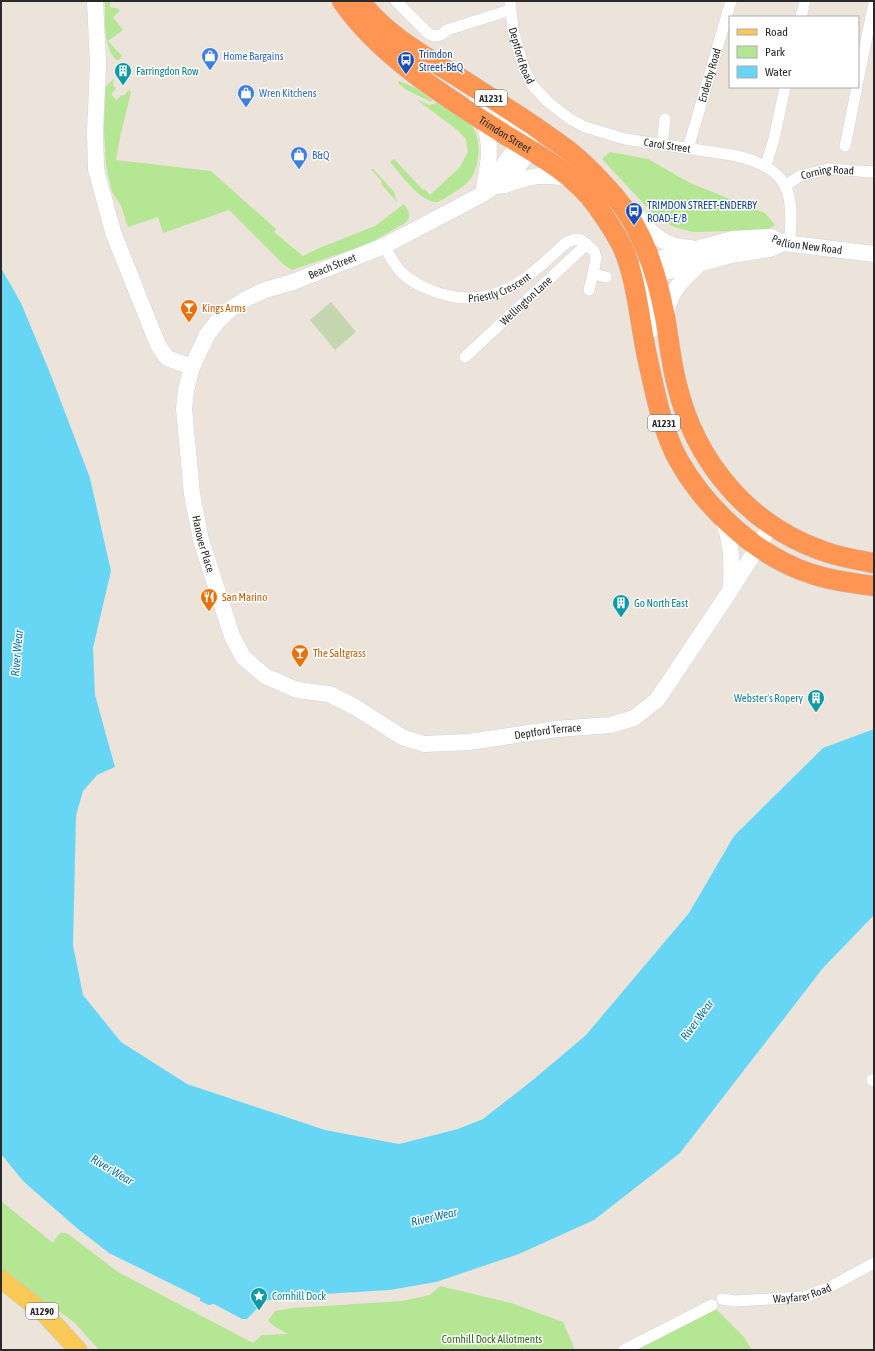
<svg xmlns="http://www.w3.org/2000/svg" width="875" height="1351" font-family="'Asap Condensed',sans-serif">
<style>
.green{fill:#b4e693}
.cemetery{fill:#c5d7b0}
.water{fill:#67d6f5}
.lines{fill:none;stroke-linecap:round;stroke-linejoin:round}
.street-casing{stroke:#cfd4e3;stroke-width:12}
.secondary-casing{stroke:#cfd4e3;stroke-width:17}
.primary-casing{stroke:#c7c7c7;stroke-width:19}
.highway-casing{stroke:#c7c7c7;stroke-width:21}
.street{stroke:#fff;stroke-width:11}
.secondary{stroke:#fff;stroke-width:16}
.primary{stroke:#f8c954;stroke-width:18}
.highway{stroke:#ff9552;stroke-width:20}
.labels{text-anchor:middle;stroke-width:3;stroke-linejoin:round;paint-order:stroke}
.shield{fill:#fff;stroke:#696969;stroke-width:1}
.shield-label{font-size:10px;font-weight:bold;fill:#292929}
.transit-label{font-size:11px;fill:#164399;stroke:#fff;text-anchor:start}
.street-label{font-size:11px;fill:#292929;stroke:#fff}
.shop-label{font-size:11px;fill:#366cbe;stroke:#fff;text-anchor:start}
.culture-label{font-size:11px;fill:#0d838f;stroke:#fff;text-anchor:start}
.food-label{font-size:11px;fill:#c56008;stroke:#fff;text-anchor:start}
.park-label{font-size:11px;fill:#2b6a16;stroke:#fff}
.water-label{font-size:12px;font-style:italic;fill:#0673a0;stroke:#fff}
</style>
<rect width="100%" height="100%" fill="#ece4da"/>
<path class="green" d="M 105,1 L 110,1 L 110,7 L 119,9 L 120,11 L 113,17 L 123,30 L 108,41 L 122,56 L 119,60 L 116,60 C 103,47 105,19 105,1 Z
M 114,79 L 113,85 L 116,89 L 111,94 L 116,100 L 122,95 L 123,96 L 129,90 L 131,92 L 121,133 L 116,160 L 211,171 L 276,229 L 274,232 L 303,256 L 317,249 L 375,226 L 404,204 C 409,211 412,216 405,223 L 368,244 L 292,270 L 284,265 L 229,210 L 163,233 L 158,217 L 128,227 L 121,206 L 112,192 L 106,166 L 104,131 L 105,89 L 108,84 Z
M 399,81 L 416,88 L 432,100 L 431,102 L 405,89 L 398,83 Z
M 416,99 L 429,105 L 437,103 C 446,109 464,118 471,125 C 482,137 480,166 471,178 C 465,187 447,197 438,202 C 420,203 402,175 390,162 L 394,159 L 423,190 L 425,189 L 430,195 L 460,167 L 468,152 L 466,139 L 456,129 Z
M 610,152 L 648,159 L 690,183 L 765,213 L 775,225 L 766,230 L 700,232 L 693,232 L 674,227 L 656,217 L 602,159 Z
M 371,169 L 373,169 L 394,192 L 397,202 L 381,184 L 382,182 Z
M 1,1201 L 53,1243 C 57,1237 59,1230 68,1234 L 118,1272 L 253,1343 L 262,1335 L 288,1334 L 274,1326 L 268,1321 L 275,1311 L 293,1308 L 402,1301 L 430,1295 L 440,1286 L 511,1303 L 563,1322 L 575,1350 L 99,1350 L 74,1322 L 1,1271 Z
M 712,1305 L 744,1337 L 752,1350 L 624,1350 Z"/>
<path class="cemetery" d="M 331,302 L 356,332 L 335,350 L 310,320 Z"/>
<path class="water" d="M 1,268 L 21,303 L 50,373 L 90,478 L 111,571 L 93,648 L 95,695 L 115,767 L 97,775 L 83,791 L 76,816 L 73,945 L 83,995 L 121,1042 L 187,1084 L 325,1130 L 399,1144 L 458,1129 L 483,1119 L 534,1079 L 586,1035 L 689,913 L 734,836 L 823,748 L 874,729 L 874,915 L 823,968 L 680,1153 L 594,1220 L 519,1254 L 436,1282 L 390,1290 L 275,1297 L 273,1300 L 263,1300 L 262,1303 L 247,1319 L 242,1319 L 214,1304 L 209,1305 L 200,1301 L 200,1298 L 109,1253 L 78,1229 L 24,1182 L 1,1154 Z"/>
<g class="lines">
<defs>
<g id="street">
<path d="M 396,1 L 428,33 C 435,38 441,36 447,30 L 510,10"/>
<path id="s1" d="M 510,1 L 513,30 L 524,69 L 533,86 L 548,102 L 570,119 L 585,127 L 625,139 L 732,155 C 787,166 796,191 789,243"/>
<path d="M 801,17 L 805,1"/>
<path d="M 858,81 L 874,2"/>
<path d="M 662,145 L 665,119"/>
<path d="M 845,146 L 857,87"/>
<path id="s2" d="M 688,149 L 731,1"/>
<path d="M 766,165 L 774,139 L 785,87"/>
<path id="s3" d="M 785,186 L 800,176 L 828,169 L 874,172"/>
<path id="s4" d="M 384,246 C 389,254 394,264 400,271 C 408,279 418,285 428,289 C 460,303 489,301 518,283 C 536,272 551,256 567,242 L 576,239 L 581,240 L 594,251 L 596,258 L 593,274"/>
<path d="M 589,290 L 593,274 L 606,277"/>
<path id="s5" d="M 465,357 L 587,244"/>
<path d="M 872,1080 L 874,1081"/>
<path id="s6" d="M 722,1299 L 735,1301 L 804,1297 L 828,1288 L 874,1263"/>
<path d="M 624,1350 L 712,1305"/>
</g>
<g id="secondary">
<path d="M 95,1 L 98,64 L 95,133 L 96,169 L 113,232 L 158,345 L 167,358 L 192,367"/>
<path id="s7" d="M 477,101 L 520,128 C 529,136 533,144 527,155 L 504,185 L 493,187 L 483,194 L 384,246 L 293,282 L 265,290 L 246,299 L 229,310 L 217,322 L 207,335 L 192,367 L 186,390 L 184,409 L 192,494 L 201,540 L 232,636 L 243,657 L 265,676 L 297,690 L 329,694 L 355,707 L 402,737 L 424,744 L 469,742 L 556,729 L 611,725 L 634,718 L 657,700 L 728,594 L 771,526"/>
<path d="M 504,185 C 530,177 542,172 570,179"/>
<path d="M 493,187 L 494,178 L 520,143 L 523,140 L 530,137"/>
<path d="M 484,188 C 489,162 492,148 484,121"/>
<path d="M 635,213 C 651,234 664,247 691,248"/>
<path d="M 645,276 L 655,275 L 674,269 L 699,264 L 731,255 L 770,249 L 784,243"/>
<path d="M 665,317 C 671,289 680,283 699,264"/>
<path id="s8" d="M 652,329 L 642,271 L 647,265 L 663,258 L 733,239 L 771,237 L 784,243 L 874,254"/>
<path d="M 721,516 C 732,539 732,562 731,587"/>
</g>
<path id="primary" d="M 1,1279 L 45,1314 L 78,1350"/>
<g id="highway">
<path id="s9" d="M 342,1 C 379,56 449,99 504,134 C 537,154 574,174 597,206 C 607,221 619,237 625,253 C 638,287 640,326 648,361 C 655,393 663,433 679,461 C 707,510 758,557 812,574 C 832,581 853,583 874,586"/>
<path d="M 360,1 C 385,34 421,54 455,75 C 482,92 508,109 534,126 C 546,135 559,143 570,152 C 587,165 602,182 616,198 C 644,231 657,275 665,317 C 669,339 671,363 677,385 C 695,461 748,525 823,551 C 839,557 857,560 874,563"/>
</g>
</defs>
<use href="#street" class="street-casing"/>
<use href="#secondary" class="secondary-casing"/>
<use href="#primary" class="primary-casing"/>
<use href="#highway" class="highway-casing"/>
<use href="#street" class="street"/>
<use href="#secondary" class="secondary"/>
<use href="#primary" class="primary"/>
<use href="#highway" class="highway"/>
</g>
<defs>
<symbol id="shop-pin" viewBox="-11 -11 22 30"><path d="M0 17L-7.5 6A9.5 9.5 0 1 1 7.5 6Z" fill="#3f7fe0" stroke="#fff"/><path d="M-5-2.5h2.3a2.7 3.5 0 0 1 5.4 0H5L5.5 6h-11ZM-1.5-2.5h3a1.5 2.3 0 0 0-3 0Z" fill="#fff"/></symbol>
<symbol id="bus-pin" viewBox="-11 -11 22 30"><path d="M0 17L-7.5 6A9.5 9.5 0 1 1 7.5 6Z" fill="#1a4fb4" stroke="#fff"/><path d="M-5-6H5V4H4V6H2V4H-2V6H-4V4H-5ZM-3.5-4V0h7V-4ZM-3.5 1.2v1.5H-2V1.2ZM2 1.2v1.5H3.5V1.2Z" fill="#fff"/></symbol>
<symbol id="building-pin" viewBox="-11 -11 22 30"><path d="M0 17L-7.5 6A9.5 9.5 0 1 1 7.5 6Z" fill="#0f9aa8" stroke="#fff"/><path d="M-4-6H4V6H1V3H-1V6H-4ZM-2.5-4.3h1.7v1.8h-1.7ZM.8-4.3h1.7v1.8H.8ZM-2.5-1h1.7V.8h-1.7ZM.8-1h1.7V.8H.8Z" fill="#fff"/></symbol>
<symbol id="bar-pin" viewBox="-11 -11 22 30"><path d="M0 17L-7.5 6A9.5 9.5 0 1 1 7.5 6Z" fill="#e8710a" stroke="#fff"/><path d="M-6-5H6L.8 .8V4.5H3.5V6h-7V4.5H-.8V.8Z" fill="#fff"/></symbol>
<symbol id="restaurant-pin" viewBox="-11 -11 22 30"><path d="M0 17L-7.5 6A9.5 9.5 0 1 1 7.5 6Z" fill="#e8710a" stroke="#fff"/><path d="M-5-6h1v4h1v-4h1v4h1v-4h1v5L-1.5 .5V6h-2V.5L-5-1ZM5-6V6H3V1.5H1.5Q1.5-4 5-6Z" fill="#fff"/></symbol>
<symbol id="sight-pin" viewBox="-11 -11 22 30"><path d="M0 17L-7.5 6A9.5 9.5 0 1 1 7.5 6Z" fill="#0f9aa8" stroke="#fff"/><path d="M0-6L1.8-2.2L6-1.7L2.9 1.2L3.7 5.4L0 3.3L-3.7 5.4L-2.9 1.2L-6-1.7L-1.8-2.2Z" fill="#fff"/></symbol>
</defs>
<g fill-rule="evenodd">
<use href="#shop-pin" x="200" y="46" width="20" height="27"/>
<use href="#bus-pin" x="396" y="50" width="20" height="27"/>
<use href="#building-pin" x="113" y="61" width="20" height="27"/>
<use href="#shop-pin" x="236" y="83" width="20" height="27"/>
<use href="#shop-pin" x="289" y="145" width="20" height="27"/>
<use href="#bus-pin" x="624" y="201" width="20" height="27"/>
<use href="#bar-pin" x="179" y="298" width="20" height="27"/>
<use href="#restaurant-pin" x="199" y="587" width="20" height="27"/>
<use href="#building-pin" x="611" y="593" width="20" height="27"/>
<use href="#bar-pin" x="290" y="643" width="20" height="27"/>
<use href="#building-pin" x="806" y="688" width="20" height="27"/>
<use href="#sight-pin" x="249" y="1286" width="20" height="27"/>
</g>
<g class="labels">
<g class="shield">
<rect x="475" y="90" width="32" height="16" rx="3"/>
<rect x="648" y="415" width="32" height="16" rx="3"/>
<rect x="26" y="1303" width="32" height="16" rx="3"/>
</g>
<g class="shield-label">
<text x="491" y="102">A1231</text>
<text x="664" y="427">A1231</text>
<text x="42" y="1315">A1290</text>
</g>
<g class="transit-label">
<text x="419" y="58">Trimdon<tspan x="419" dy="13">Street-B&amp;Q</tspan></text>
<text x="647" y="209">TRIMDON STREET-ENDERBY<tspan x="647" dy="13">ROAD-E/B</tspan></text>
</g>
<g class="street-label">
<text dy="4" stroke="none"><textPath href="#s1" startOffset="56">Deptford Road</textPath></text>
<text dy="4" stroke="none"><textPath href="#s2" startOffset="77">Enderby Road</textPath></text>
<text dy="4" stroke="none"><textPath href="#s9" startOffset="212">Trimdon Street</textPath></text>
<text dy="4" stroke="none"><textPath href="#s1" startOffset="240">Carol Street</textPath></text>
<text dy="4" stroke="none"><textPath href="#s3" startOffset="46">Corning Road</textPath></text>
<text dy="4" stroke="none"><textPath href="#s8" startOffset="232">Pallion New Road</textPath></text>
<text transform="translate(332 266) rotate(-22)" y="4">Beach Street</text>
<text dy="4" stroke="none"><textPath href="#s4" startOffset="138">Priestly Crescent</textPath></text>
<text dy="4" stroke="none"><textPath href="#s5" startOffset="83">Wellington Lane</textPath></text>
<text dy="4" stroke="none"><textPath href="#s7" startOffset="671">Hanover Place</textPath></text>
<text dy="4" stroke="none"><textPath href="#s7" startOffset="1120">Deptford Terrace</textPath></text>
<text dy="4" stroke="none"><textPath href="#s6" startOffset="81">Wayfarer Road</textPath></text>
</g>
<g class="shop-label">
<text x="223" y="60">Home Bargains</text>
<text x="259" y="97">Wren Kitchens</text>
<text x="312" y="159">B&amp;Q</text>
</g>
<g class="culture-label">
<text x="136" y="75">Farringdon Row</text>
<text x="634" y="607">Go North East</text>
<text x="803" y="702" text-anchor="end">Webster's Ropery</text>
<text x="272" y="1300">Cornhill Dock</text>
</g>
<g class="food-label">
<text x="202" y="312">Kings Arms</text>
<text x="222" y="601">San Marino</text>
<text x="313" y="657">The Saltgrass</text>
</g>
<g class="park-label">
<text x="492" y="1343">Cornhill Dock Allotments</text>
</g>
<g class="water-label">
<text transform="translate(17 653) rotate(-85)" y="4">River Wear</text>
<text transform="translate(697 1020) rotate(-54)" y="4">River Wear</text>
<text transform="translate(112 1170) rotate(31)" y="4">River Wear</text>
<text transform="translate(434 1217) rotate(-13)" y="4">River Wear</text>
</g>
</g>
<rect width="875" height="1351" fill="none" stroke="#292929" stroke-width="4"/>
<rect x="729" y="16" width="130" height="72" fill="#ffffff" stroke="#a9a9a9"/>
<rect x="737" y="29" width="20" height="6" fill="#f8c954" stroke="#a9a9a9"/>
<text x="765" y="36" font-size="12" fill="#292929">Road</text>
<rect x="737" y="46" width="20" height="12" fill="#b4e693" stroke="#a9a9a9"/>
<text x="765" y="56" font-size="12" fill="#292929">Park</text>
<rect x="737" y="66" width="20" height="12" fill="#67d6f5" stroke="#a9a9a9"/>
<text x="765" y="76" font-size="12" fill="#292929">Water</text>
</svg>
